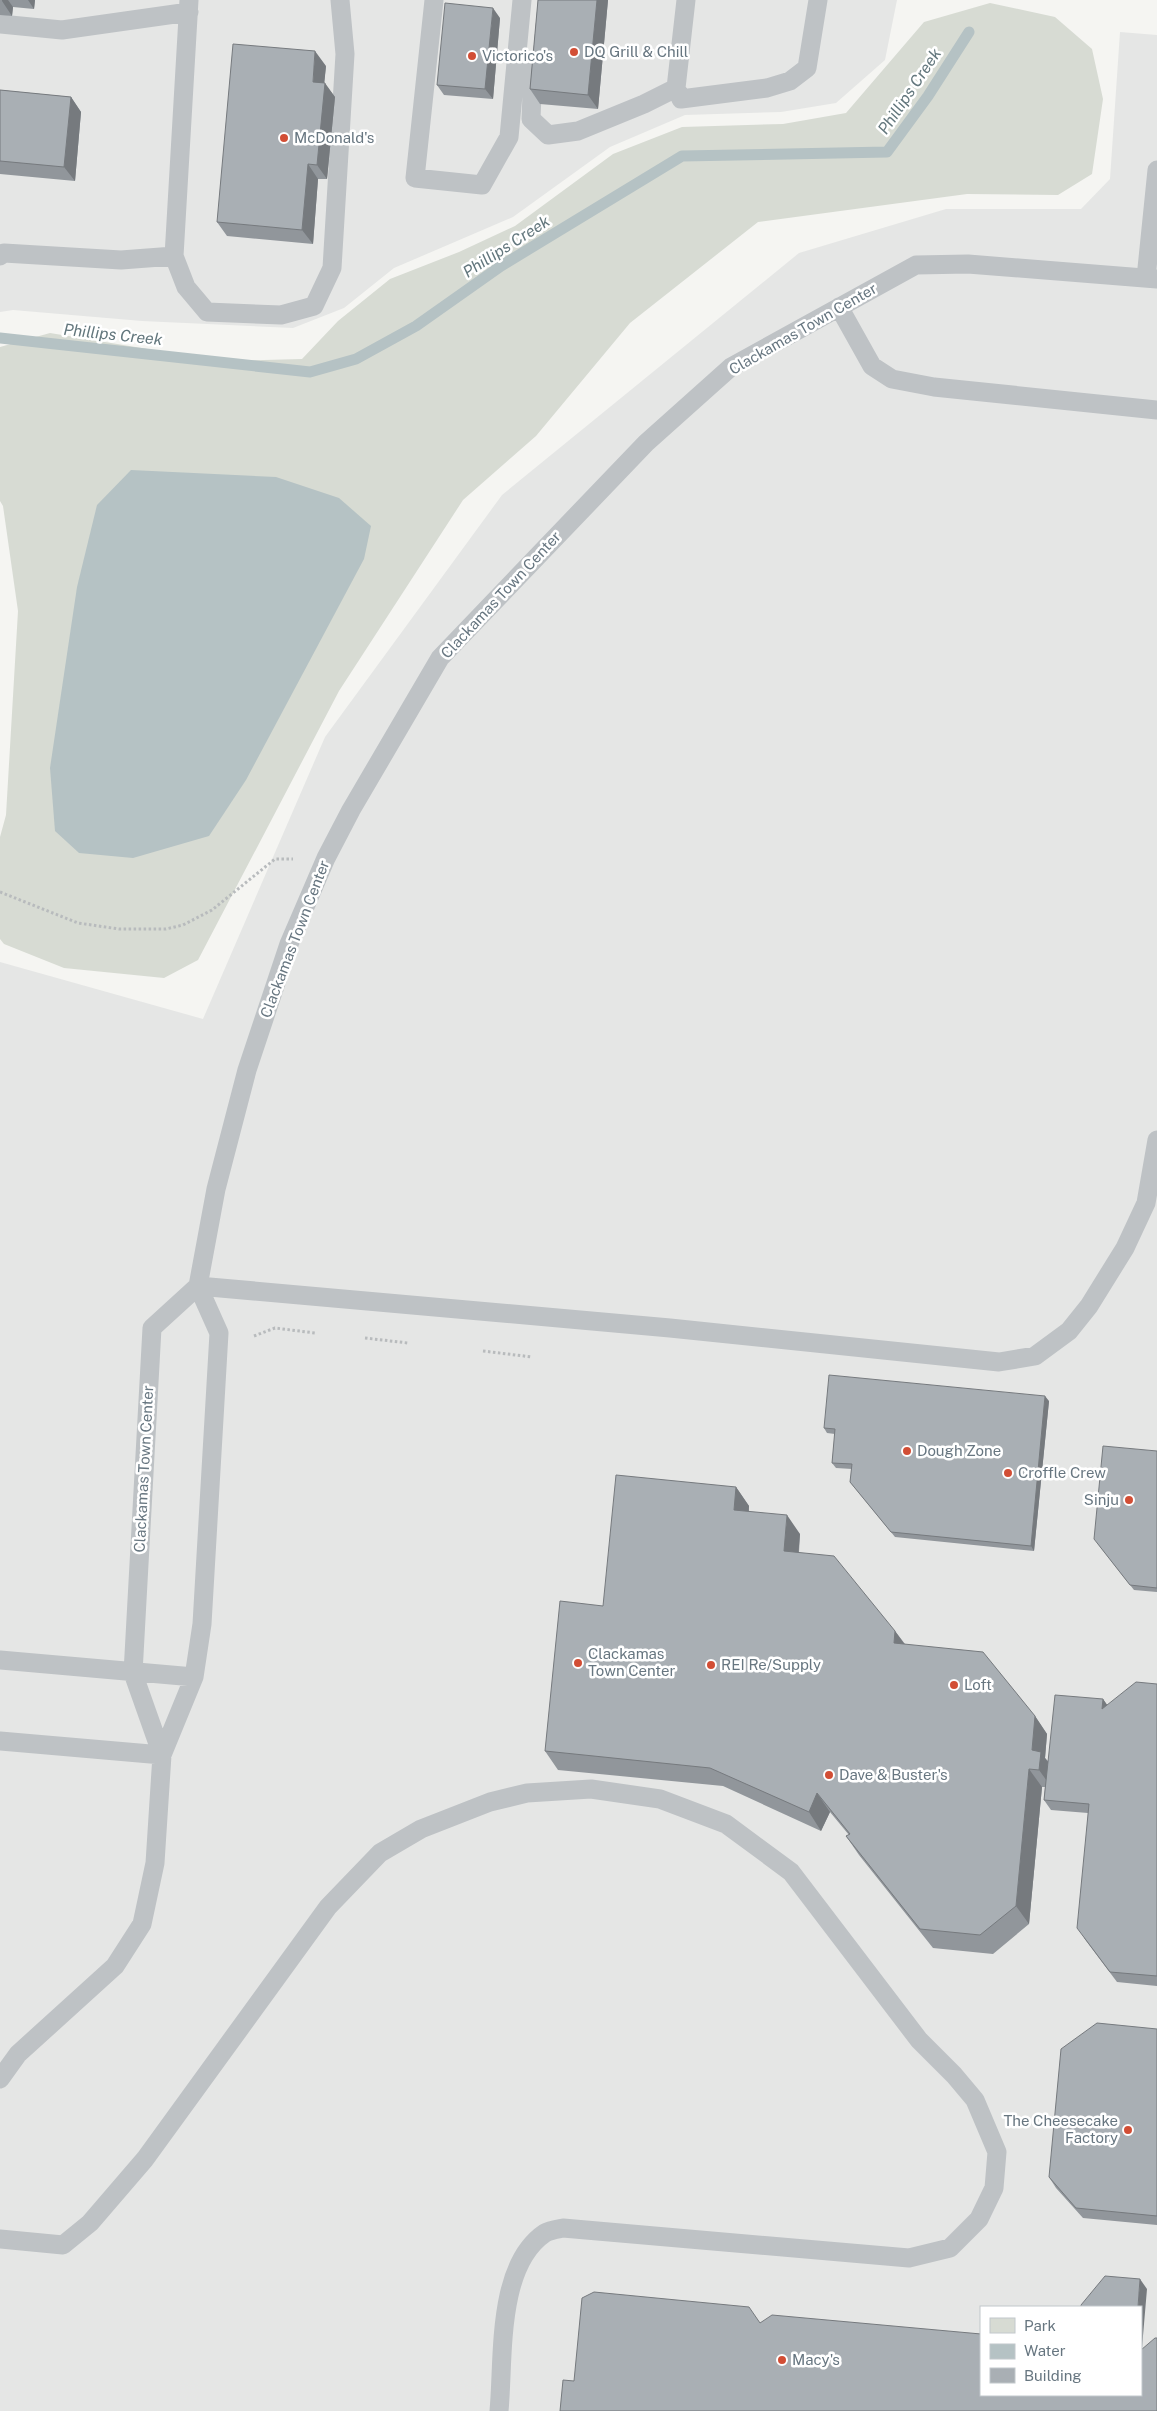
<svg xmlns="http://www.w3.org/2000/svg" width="1157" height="2411" font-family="'Public Sans',sans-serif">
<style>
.built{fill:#e5e6e5;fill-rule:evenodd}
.green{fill:#d7dbd3}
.water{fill:#b5c2c4}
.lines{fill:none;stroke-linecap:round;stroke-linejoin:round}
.stream{stroke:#b5c2c4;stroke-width:11}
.path{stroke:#b8bbbd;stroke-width:3;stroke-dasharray:2.5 2.5;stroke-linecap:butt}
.service{stroke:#bec2c5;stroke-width:19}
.wall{fill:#91969b}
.shaded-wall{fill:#767a7e}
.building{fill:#a9afb4;stroke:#767a7e}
.poi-dot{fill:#d24e35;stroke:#fff;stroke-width:2}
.labels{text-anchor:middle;stroke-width:5;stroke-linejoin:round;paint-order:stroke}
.poi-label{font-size:15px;fill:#677680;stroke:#fff;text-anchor:start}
.street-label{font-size:15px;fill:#677680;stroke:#fff}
.water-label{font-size:16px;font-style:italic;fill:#63777d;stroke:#fff}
</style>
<rect width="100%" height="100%" fill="#f5f5f2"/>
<path class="built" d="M 0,0 L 897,0 L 885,60 L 836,103 L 781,112 L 685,115 L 610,147 L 513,217 L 394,268 L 344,308 L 293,328 L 142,321 L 13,310 L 0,312 Z
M 1120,32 L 1157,35 L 1157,2411 L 0,2411 L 0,962 L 203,1019 L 325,737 L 502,495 L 799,253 L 946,209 L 1081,209 L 1110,179 ZM 981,2307 L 1141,2307 L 1141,2395 L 981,2395 Z"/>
<path class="green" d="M 990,3 L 1055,17 L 1092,49 L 1103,99 L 1092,174 L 1058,195 L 967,194 L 758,222 L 630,323 L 536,436 L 463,500 L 339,691 L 198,960 L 164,978 L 64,968 L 4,944 L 0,939 L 0,837 L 6,815 L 18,611 L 3,506 L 0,501 L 0,347 L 50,333 L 221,361 L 302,359 L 338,321 L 390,279 L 459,252 L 515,226 L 613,154 L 682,127 L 783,124 L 846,113 L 924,22 Z"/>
<path class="water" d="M 131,470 L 276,477 L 339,498 L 371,526 L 364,559 L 246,780 L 209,836 L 133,858 L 79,853 L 55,831 L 50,768 L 77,587 L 97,505 Z"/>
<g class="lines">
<path class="stream" d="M 0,338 L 310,372 L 356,359 L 416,326 L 501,266 L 682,156 L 887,152 L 928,96 L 969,32"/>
<path class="path" d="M 0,892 L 78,923 L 119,929 L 166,929 L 183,925 L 212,910 L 275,859 L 293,859
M 254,1336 L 275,1328 L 315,1333
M 365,1338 L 408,1343
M 483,1351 L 532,1357"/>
<path class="service" d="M 434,0 L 415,178 L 482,185 L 509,137 L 522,0
M 686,0 L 676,88 L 681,99 L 767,88 L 790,81 L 807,68 L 818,0
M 0,24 L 62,30 L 189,12
M 533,68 L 531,119 L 548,135 L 578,131 L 644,104 L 676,88
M 0,256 L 4,253 L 121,260 L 174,256 L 189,0
M 174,256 L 186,287 L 207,312 L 281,315 L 314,306 L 332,268 L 345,54 L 340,0
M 1146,278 L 1157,170
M 839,307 L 872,366 L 892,379 L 934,387 L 1157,410
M 198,1286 L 670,1328 L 999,1362 L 1035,1356 L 1069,1331 L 1089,1306 L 1125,1248 L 1146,1203 L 1157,1140
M 0,1660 L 194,1677
M 0,1741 L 162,1755
M 162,1755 L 133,1673 L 152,1328 L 198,1286
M 0,2079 L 18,2054 L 115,1966 L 142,1924 L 155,1863 L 162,1755 L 194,1677 L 202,1624 L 219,1333 L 198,1286 L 216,1189 L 247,1070 L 289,944 L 326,858 L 351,810 L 440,658 L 646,443 L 731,367 L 916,265 L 968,264 L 1157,279
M 0,2239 L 63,2245 L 90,2223 L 145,2159 L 328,1907 L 380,1853 L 421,1829 L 490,1802 L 527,1793 L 591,1789 L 660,1799 L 726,1824 L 791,1872 L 919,2040 L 954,2075 L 975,2100 L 997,2152 L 994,2188 L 979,2219 L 950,2248 L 909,2258 L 563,2228 C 558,2229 550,2230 545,2233 C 496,2266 504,2359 499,2411"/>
</g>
<path class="wall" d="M 0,0 L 35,0 L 34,9 L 13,7 L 12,16 L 0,15 Z
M 538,0 L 608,0 L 598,109 L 540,104 L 530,89 Z
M 500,18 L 493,99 L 444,95 L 437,85 Z
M 326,66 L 324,83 L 335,97 L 327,179 L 318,179 L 313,244 L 227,236 L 217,222 Z
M 0,90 L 71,97 L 81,112 L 75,181 L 0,174 Z
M 1049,1401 L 1034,1551 L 895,1537 L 850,1482 L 852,1469 L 836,1468 L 832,1463 L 835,1434 L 827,1433 L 824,1428 Z
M 1157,1451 L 1157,1592 L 1134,1590 L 1098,1544 Z
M 736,1487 L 749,1506 L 749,1511 L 800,1534 L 799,1552 L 895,1631 L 905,1644 L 1035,1716 L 1047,1734 L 1045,1758 L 1048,1761 L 1103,1699 L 1107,1705 L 1157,1684 L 1157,1986 L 1117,1982 L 1084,1938 L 1088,1813 L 1051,1810 L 1044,1800 L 1045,1787 L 1042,1787 L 1029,1924 L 993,1954 L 933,1948 L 859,1855 L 846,1836 L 849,1835 L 830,1812 L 821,1831 L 723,1786 L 558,1770 L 545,1751 Z
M 1157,2029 L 1157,2225 L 1083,2218 L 1056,2188 L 1049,2177 Z"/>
<path class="shaded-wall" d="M 2,0 L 8,0 L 13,7 L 12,16 L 2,1 Z
M 28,0 L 35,0 L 34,9 Z
M 597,0 L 608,0 L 598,109 L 588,95 Z
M 493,8 L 500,18 L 493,99 L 485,89 Z
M 315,51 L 326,66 L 323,96 L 313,82 Z
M 325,83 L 335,97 L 327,179 L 317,165 Z
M 71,97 L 81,112 L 75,181 L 64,167 Z
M 308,164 L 318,179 L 313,244 L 302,230 Z
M 1045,1396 L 1049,1401 L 1034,1551 L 1031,1546 Z
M 736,1487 L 749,1506 L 747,1528 L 734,1510 Z
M 787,1515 L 800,1534 L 797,1569 L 784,1551 Z
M 895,1631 L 908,1649 L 894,1643 Z
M 1103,1699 L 1110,1709 L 1102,1709 Z
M 1035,1716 L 1047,1734 L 1045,1758 L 1054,1770 L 1052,1788 L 1039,1770 L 1032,1750 Z
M 1029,1769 L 1042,1787 L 1029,1924 L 1016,1906 Z
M 817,1793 L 830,1812 L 821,1831 L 809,1812 Z
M 1140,2279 L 1147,2289 L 1141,2359 L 1141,2307 L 1138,2307 Z"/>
<path class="building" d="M 538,0 L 597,0 L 588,95 L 530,89 Z
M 445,3 L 493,8 L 485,89 L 437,85 Z
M 233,44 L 315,51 L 313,82 L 325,83 L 317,165 L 308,164 L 302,230 L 217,222 Z
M 0,90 L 71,97 L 64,167 L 0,161 Z
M 829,1375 L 1045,1396 L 1031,1546 L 891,1532 L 850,1482 L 852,1464 L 832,1463 L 835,1429 L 824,1428 Z
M 1103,1446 L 1157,1451 L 1157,1588 L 1130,1585 L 1094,1539 Z
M 616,1475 L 736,1487 L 734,1510 L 787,1515 L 784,1551 L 834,1556 L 895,1631 L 894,1643 L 983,1652 L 1035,1716 L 1032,1750 L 1041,1752 L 1039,1770 L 1029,1769 L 1016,1906 L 980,1935 L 920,1929 L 846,1836 L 850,1834 L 817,1793 L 809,1812 L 710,1768 L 545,1751 L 560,1601 L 603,1606 Z
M 1136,1682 L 1157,1684 L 1157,1976 L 1110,1972 L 1077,1928 L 1089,1804 L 1044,1800 L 1055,1695 L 1103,1699 L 1102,1709 Z
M 1097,2023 L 1157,2029 L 1157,2216 L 1076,2208 L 1049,2177 L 1061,2049 Z
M 1105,2276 L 1140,2279 L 1138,2307 L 1081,2307 L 1081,2305 Z
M 594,2292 L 749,2307 L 760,2323 L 772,2315 L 981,2334 L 981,2395 L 1141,2395 L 1141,2350 L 1155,2338 L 1157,2338 L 1157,2411 L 560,2411 L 563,2380 L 574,2381 L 582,2298 Z"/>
<g class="poi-dot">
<circle cx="574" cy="52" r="5"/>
<circle cx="472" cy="56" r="5"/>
<circle cx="284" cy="138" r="5"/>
<circle cx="907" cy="1451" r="5"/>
<circle cx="1008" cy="1473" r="5"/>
<circle cx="1129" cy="1500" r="5"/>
<circle cx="578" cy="1663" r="5"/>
<circle cx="711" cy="1665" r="5"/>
<circle cx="954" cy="1685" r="5"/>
<circle cx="829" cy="1775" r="5"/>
<circle cx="1128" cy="2130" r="5"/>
<circle cx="782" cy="2360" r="5"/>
</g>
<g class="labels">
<g class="poi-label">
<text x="584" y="57">DQ Grill &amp; Chill</text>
<text x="482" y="61">Victorico's</text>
<text x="294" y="143">McDonald's</text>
<text x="917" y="1456">Dough Zone</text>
<text x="1018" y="1478">Croffle Crew</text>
<text x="1119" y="1505" text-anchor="end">Sinju</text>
<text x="588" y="1659">Clackamas<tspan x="588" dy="17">Town Center</tspan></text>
<text x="721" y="1670">REI Re/Supply</text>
<text x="964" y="1690">Loft</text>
<text x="839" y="1780">Dave &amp; Buster's</text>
<text x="1118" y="2126" text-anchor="end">The Cheesecake<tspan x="1118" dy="17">Factory</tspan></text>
<text x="792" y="2365">Macy's</text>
</g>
<g class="street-label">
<text transform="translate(803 329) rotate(-30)" y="5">Clackamas Town Center</text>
<text transform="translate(501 595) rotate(-47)" y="5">Clackamas Town Center</text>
<text transform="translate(295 939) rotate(-69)" y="5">Clackamas Town Center</text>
<text transform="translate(144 1469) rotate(-87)" y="5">Clackamas Town Center</text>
</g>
<g class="water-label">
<text transform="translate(909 91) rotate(-56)" y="6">Phillips Creek</text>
<text transform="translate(506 246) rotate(-33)" y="6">Phillips Creek</text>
<text transform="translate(113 334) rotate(6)" y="6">Phillips Creek</text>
</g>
</g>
<rect x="980" y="2306" width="162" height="90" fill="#ffffff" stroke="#c2c8cc"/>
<rect x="990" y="2318" width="25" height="15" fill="#d7dbd3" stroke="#c2c8cc"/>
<text x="1024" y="2331" font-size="15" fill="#677680">Park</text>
<rect x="990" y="2344" width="25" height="15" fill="#b5c2c4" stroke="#c2c8cc"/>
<text x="1024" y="2356" font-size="15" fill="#677680">Water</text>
<rect x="990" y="2368" width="25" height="15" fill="#a9afb4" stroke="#c2c8cc"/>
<text x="1024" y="2381" font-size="15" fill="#677680">Building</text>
</svg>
